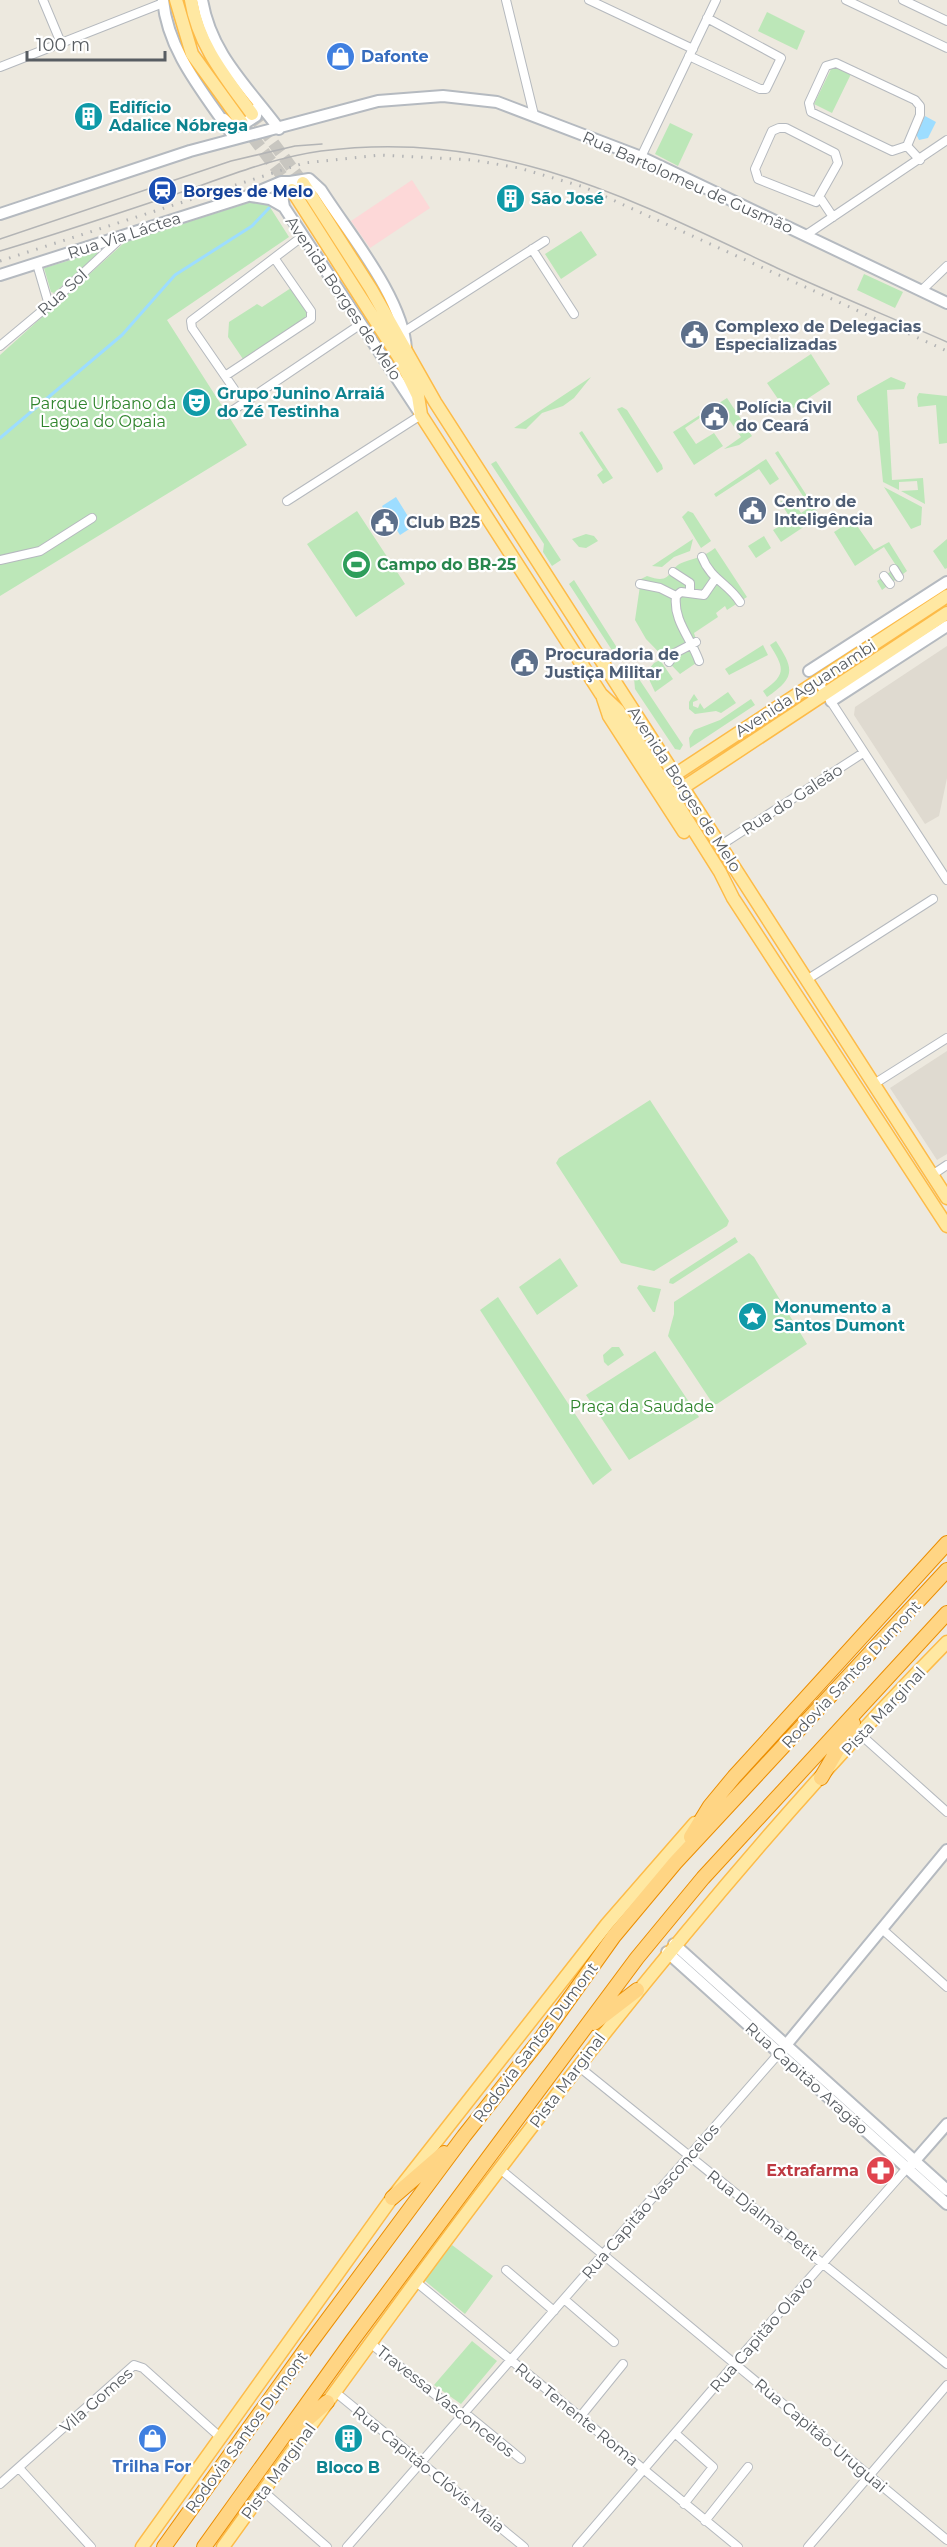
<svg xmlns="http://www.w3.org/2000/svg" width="947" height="2547" font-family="Montserrat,sans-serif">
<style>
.education{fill:#dfdad0}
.medical{fill:#fdd8d8}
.green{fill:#bce7b8}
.water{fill:#9dddff}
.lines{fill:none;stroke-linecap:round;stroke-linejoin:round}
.stream{stroke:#9dddff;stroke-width:3}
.primary-tunnel{stroke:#c8c6c0;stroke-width:12;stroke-dasharray:12 6;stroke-linecap:butt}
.street-casing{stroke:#b5b9be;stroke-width:10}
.secondary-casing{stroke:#b5bac0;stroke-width:14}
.primary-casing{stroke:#fdbb48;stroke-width:15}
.highway-casing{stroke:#ec8e00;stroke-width:16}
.street{stroke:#fff;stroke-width:8}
.secondary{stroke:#fff;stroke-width:10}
.primary{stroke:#ffe8a2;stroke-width:12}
.highway{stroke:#ffd584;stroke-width:14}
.tram{stroke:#b3b4b5;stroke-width:1.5}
.rail{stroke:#b3b4b5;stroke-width:3;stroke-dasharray:1.5 8;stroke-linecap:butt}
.labels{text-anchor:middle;stroke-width:4.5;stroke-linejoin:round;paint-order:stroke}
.shop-label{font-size:16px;font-weight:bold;fill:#366cbe;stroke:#fff;text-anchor:start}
.culture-label{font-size:16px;font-weight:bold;fill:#0d838f;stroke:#fff;text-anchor:start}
.street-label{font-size:16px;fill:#585d62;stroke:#fff}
.transit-label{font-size:16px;font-weight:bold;fill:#164399;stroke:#fff;text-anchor:start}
.service-label{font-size:16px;font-weight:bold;fill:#4e5e75;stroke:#fff;text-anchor:start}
.park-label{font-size:16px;fill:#30852d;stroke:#fff}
.leisure-label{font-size:16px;font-weight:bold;fill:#27864d;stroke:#fff;text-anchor:start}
.health-label{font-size:16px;font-weight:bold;fill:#be3a42;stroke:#fff;text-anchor:end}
</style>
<rect width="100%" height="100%" fill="#ede9df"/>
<path class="education" d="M 947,646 L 947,778 L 939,816 L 925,824 L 854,715 L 855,707 Z
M 947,1051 L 947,1154 L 937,1160 L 890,1088 Z"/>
<path class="medical" d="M 412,180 L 430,208 L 370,248 L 351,221 Z"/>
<path class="green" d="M 767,12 L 805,31 L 797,50 L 758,31 Z
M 833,65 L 851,74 L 832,113 L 814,104 Z
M 670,123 L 693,134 L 678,166 L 655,154 Z
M 254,201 L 268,204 L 289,237 L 167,320 L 247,445 L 0,596 L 0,355 L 125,242 Z
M 581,231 L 597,255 L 561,279 L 545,254 Z
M 97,252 L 98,254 L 54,293 L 51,292 L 44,268 Z
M 864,274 L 903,292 L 895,308 L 857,290 Z
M 291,288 L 310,315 L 243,359 L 228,337 L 229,322 L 257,304 L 262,307 Z
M 811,354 L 830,384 L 787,412 L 767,383 Z
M 591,377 L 574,398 L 563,406 L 542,413 L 526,429 L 514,428 Z
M 891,377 L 906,383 L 904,389 L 887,390 L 892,480 L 923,478 L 925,504 L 901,491 L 918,490 L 917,481 L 899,482 L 899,490 L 883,482 L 878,432 L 857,400 L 857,396 Z
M 919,393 L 947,396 L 947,443 L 939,444 L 936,405 L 918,407 L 917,397 Z
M 727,398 L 752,436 L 739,445 L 724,449 L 741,437 L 719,405 L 685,428 L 696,444 L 714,433 L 723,446 L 694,465 L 673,432 Z
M 622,407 L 627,410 L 662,465 L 663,469 L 657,473 L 617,409 Z
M 582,431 L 613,478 L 603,484 L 597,475 L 603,470 L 579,433 Z
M 778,451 L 820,516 L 781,542 L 773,530 L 791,519 L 780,502 L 790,496 L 801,513 L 810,507 L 775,453 Z
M 766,459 L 779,479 L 770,485 L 759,469 L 716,497 L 714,494 Z
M 496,461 L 561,560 L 552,566 L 543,552 L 544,544 L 491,464 Z
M 884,487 L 922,507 L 921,525 L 911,529 Z
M 357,511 L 405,584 L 356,617 L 307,544 Z
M 688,511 L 693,513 L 711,541 L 701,548 L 682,517 Z
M 853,520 L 874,550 L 889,542 L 907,571 L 882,590 L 877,581 L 897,567 L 884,547 L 855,566 L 834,532 Z
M 586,534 L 594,536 L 598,541 L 586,548 L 579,547 L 572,539 Z
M 764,536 L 771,548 L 756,558 L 748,546 Z
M 693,539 L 690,551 L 674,557 L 662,567 L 652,566 Z
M 947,539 L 947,568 L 945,569 L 933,551 Z
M 715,548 L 747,597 L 727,610 L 725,606 L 716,613 L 718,617 L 694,633 L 702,659 L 680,674 L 646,639 L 635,620 L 641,579 L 647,576 C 674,586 666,568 684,562 C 696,558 705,556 715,548 Z
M 574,580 L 621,654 L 617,658 L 569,584 Z
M 776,641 C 794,669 796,677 767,697 L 763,691 C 787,674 784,668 770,645 Z
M 763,645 L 768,655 L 729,675 L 725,669 Z
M 660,660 L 673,679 L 655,692 L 646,673 L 654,663 Z
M 634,678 L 639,679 L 683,745 L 680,750 L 675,749 L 635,689 Z
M 728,692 L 736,703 L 721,713 L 716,711 L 695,714 L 689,709 L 689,702 L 694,694 L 698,700 L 693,702 L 693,706 L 698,708 L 700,703 L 704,709 Z
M 751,699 L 755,705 L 690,748 L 689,738 L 694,730 L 720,720 Z
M 650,1100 L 729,1221 L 727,1226 L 654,1271 L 621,1263 L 556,1163 L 559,1158 Z
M 735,1237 L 738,1242 L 673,1284 L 669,1283 L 670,1279 Z
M 749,1253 L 754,1257 L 807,1344 L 717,1404 L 713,1404 L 668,1336 L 674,1314 L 674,1302 Z
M 560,1258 L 578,1286 L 537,1315 L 519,1287 Z
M 639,1285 L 661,1289 L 655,1312 L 653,1312 L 637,1288 Z
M 498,1297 L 612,1470 L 593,1485 L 480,1310 Z
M 612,1347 L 619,1347 L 624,1355 L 608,1366 L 604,1362 L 603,1355 Z
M 655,1351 L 699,1417 L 629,1460 L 586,1395 Z
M 452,2245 L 493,2276 L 465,2314 L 424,2280 Z
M 472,2341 L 497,2361 L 461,2404 L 434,2385 Z"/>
<path class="water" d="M 925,116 L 936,122 L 928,138 L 919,140 L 916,134 Z
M 396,497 L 414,526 L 400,535 L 382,506 Z"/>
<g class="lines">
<path class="stream" d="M 0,438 L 122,335 L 175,275 L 252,226 L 269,208"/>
<path class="primary-tunnel" d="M 252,114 L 303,183
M 242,123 L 292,189"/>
<defs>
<path id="street" d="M 43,0 L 61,43
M 506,0 L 534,115
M 589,0 L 693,49
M 846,0 L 947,48
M 903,0 L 947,21
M 689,56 L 760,89 L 766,89 L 781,58 L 707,18
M 0,67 L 163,3
M 779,128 L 786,128 L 835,153 L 838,163 L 816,202 L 758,179 L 755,169 L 772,131 Z
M 907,146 L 892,151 L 811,112 L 809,103 L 826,66 L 836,63 L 915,100 L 920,106 L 920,115 L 907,146 L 920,160
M 641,157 L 716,0
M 821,199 L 833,217
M 806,235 L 947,140
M 532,249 L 574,314
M 37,264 L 49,305
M 922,290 L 947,266
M 405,331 L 545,241
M 0,346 L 49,305 L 122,237
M 225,376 L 311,319 L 311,311 L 275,259
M 234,389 L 192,328 L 191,321 L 303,236
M 226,415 L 361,324
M 287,501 L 421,415
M 702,557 C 711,580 728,583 740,602
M 0,560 L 40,551 L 92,518
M 894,569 L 899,577
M 673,572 L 690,583 L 690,593
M 884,576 L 890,584
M 640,584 L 660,588 L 676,596
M 699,661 C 691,638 673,621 676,596 L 681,592 L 704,595 L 715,579
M 669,662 L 675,653 L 696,642
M 817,680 L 947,880
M 721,845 L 863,753
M 808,979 L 933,899
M 874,1084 L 947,1038
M 932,1175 L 947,1165
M 861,1735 L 947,1812
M 882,1929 L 947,1987
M 578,2066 L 947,2364
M 500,2169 L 947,2540
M 506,2270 L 554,2311
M 415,2281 L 738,2547
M 564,2299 L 614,2342
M 370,2343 L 461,2415 L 470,2417 L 521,2459
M 334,2391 L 524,2547
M 580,2417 L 623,2364
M 676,2434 L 713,2467 L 684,2504
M 19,2468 L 91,2547
M 0,2484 L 134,2365 L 143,2368 L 220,2437
M 263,2491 L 327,2547
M 705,2521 L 748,2467
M 347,2547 L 781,2051
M 577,2547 L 742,2355 L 907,2168
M 808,2547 L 947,2385"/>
<path id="secondary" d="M 163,0 C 168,54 207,96 235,139
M 202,0 C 211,54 247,86 279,129
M 224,119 L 230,125 L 239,127 L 256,116 L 257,108
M 251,196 L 270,199 L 284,207
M 0,214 L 190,151 L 378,101 L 443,96 L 497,102 L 641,157 L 947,303
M 0,275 L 248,196 L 281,182 L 290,182
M 406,349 C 403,298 349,234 321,190 L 309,179 L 290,182 L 282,196 L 284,207 L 419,412
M 809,671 L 947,582
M 831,701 L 947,626
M 674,1944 L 947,2190
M 667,1952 L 947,2204
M 786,2045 L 947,1850
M 912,2164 L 947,2124"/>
<path id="primary" d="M 176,0 L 192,54 L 242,123
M 191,0 C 198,45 226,78 252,114
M 303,183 L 371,289 L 435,402 L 947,1198
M 292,190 L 400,359 L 418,396 L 421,415 L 601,694 L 618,710 L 720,872 L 733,898 L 947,1226
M 603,698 L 609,716 L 684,832
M 670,778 L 947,596
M 678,791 L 947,613
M 142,2547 L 392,2198 L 607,1924 L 695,1823
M 223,2547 C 449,2233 675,1918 947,1642"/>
<path id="highway" d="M 821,1778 L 853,1723
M 691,1837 L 710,1806 L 734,1777 L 947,1543
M 594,2023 L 637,1990
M 392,2198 L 444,2153
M 293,2432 L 327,2402
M 164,2547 L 308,2346 L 464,2136 L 542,2037 L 614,1936 L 675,1863 L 947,1570
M 204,2547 L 352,2341 L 637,1958 L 703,1878 L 947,1613"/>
</defs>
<use href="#street" class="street-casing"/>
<use href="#secondary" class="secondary-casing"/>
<use href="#primary" class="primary-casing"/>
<use href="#highway" class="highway-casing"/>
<use href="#street" class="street"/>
<use href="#secondary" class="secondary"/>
<use href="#primary" class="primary"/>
<use href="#highway" class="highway"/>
<path class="tram" d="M 0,239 L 231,161 L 295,146 L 322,144
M 0,251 C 64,232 128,210 191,189 C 233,174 277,157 321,151 C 496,129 625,196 777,268 C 833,294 890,317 947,342"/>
<path class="rail" d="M 0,261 L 304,163 L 380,155 L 473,160 L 519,168 L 584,187 L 947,351"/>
</g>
<defs>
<symbol id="shop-disc" viewBox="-11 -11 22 22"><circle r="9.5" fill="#3f7fe0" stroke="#fff"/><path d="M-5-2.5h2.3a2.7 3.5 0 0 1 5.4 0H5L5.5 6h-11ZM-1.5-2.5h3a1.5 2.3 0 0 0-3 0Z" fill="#fff"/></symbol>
<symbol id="building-disc" viewBox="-11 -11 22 22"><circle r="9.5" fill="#0f9aa8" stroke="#fff"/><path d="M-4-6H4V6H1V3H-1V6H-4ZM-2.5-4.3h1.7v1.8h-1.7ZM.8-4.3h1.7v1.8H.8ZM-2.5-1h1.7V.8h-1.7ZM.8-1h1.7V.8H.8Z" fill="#fff"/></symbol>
<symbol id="station-disc" viewBox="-11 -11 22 22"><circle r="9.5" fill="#1a4fb4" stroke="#fff"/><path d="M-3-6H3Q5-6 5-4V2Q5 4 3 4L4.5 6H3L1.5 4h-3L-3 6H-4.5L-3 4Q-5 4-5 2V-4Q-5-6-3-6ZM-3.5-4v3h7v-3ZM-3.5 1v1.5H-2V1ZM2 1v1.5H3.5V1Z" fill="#fff"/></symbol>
<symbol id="civic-disc" viewBox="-11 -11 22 22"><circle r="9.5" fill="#5c6f8a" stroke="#fff"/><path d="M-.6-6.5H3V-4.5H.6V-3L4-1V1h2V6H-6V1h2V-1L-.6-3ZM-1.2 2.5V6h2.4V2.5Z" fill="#fff"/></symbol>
<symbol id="theatre-disc" viewBox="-11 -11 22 22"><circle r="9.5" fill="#0f9aa8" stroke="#fff"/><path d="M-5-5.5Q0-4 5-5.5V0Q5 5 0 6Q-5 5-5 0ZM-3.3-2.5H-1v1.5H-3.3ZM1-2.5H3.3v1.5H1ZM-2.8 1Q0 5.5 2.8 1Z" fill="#fff"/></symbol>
<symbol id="stadium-disc" viewBox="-11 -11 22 22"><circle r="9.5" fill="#2e9e5b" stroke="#fff"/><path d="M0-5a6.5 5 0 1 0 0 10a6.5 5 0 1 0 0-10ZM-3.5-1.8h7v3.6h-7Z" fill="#fff"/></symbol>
<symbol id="sight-disc" viewBox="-11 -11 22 22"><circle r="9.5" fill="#0f9aa8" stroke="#fff"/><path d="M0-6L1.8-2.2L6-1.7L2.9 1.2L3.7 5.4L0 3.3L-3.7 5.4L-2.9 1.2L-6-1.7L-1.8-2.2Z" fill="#fff"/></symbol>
<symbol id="pharmacy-disc" viewBox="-11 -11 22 22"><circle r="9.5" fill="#e0444e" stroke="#fff"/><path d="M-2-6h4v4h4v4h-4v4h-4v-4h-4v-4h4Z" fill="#fff"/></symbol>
</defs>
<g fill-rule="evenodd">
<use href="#shop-disc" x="324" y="40" width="33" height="33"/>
<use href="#building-disc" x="72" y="100" width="33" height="33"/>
<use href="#station-disc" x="146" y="174" width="33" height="33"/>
<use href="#building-disc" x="494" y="182" width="33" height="33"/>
<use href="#civic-disc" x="678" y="318" width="33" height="33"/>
<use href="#theatre-disc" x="180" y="386" width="33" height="33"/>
<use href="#civic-disc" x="698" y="400" width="33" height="33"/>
<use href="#civic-disc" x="736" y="494" width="33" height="33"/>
<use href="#civic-disc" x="368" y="506" width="33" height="33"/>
<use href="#stadium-disc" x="340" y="548" width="33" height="33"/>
<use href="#civic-disc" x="508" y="646" width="33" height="33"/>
<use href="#sight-disc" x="736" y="1300" width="33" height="33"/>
<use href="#pharmacy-disc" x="864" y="2154" width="33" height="33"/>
<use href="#shop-disc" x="136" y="2422" width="33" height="33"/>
<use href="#building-disc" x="332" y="2422" width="33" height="33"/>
</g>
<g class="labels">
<g class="shop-label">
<text x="361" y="62">Dafonte</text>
<text x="152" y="2472" text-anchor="middle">Trilha For</text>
</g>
<g class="culture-label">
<text x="109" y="113">Edifício<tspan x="109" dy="18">Adalice Nóbrega</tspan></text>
<text x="531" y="204">São José</text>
<text x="217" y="399">Grupo Junino Arraiá<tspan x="217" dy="18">do Zé Testinha</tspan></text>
<text x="774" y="1313">Monumento a<tspan x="774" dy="18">Santos Dumont</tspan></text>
<text x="348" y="2473" text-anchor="middle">Bloco B</text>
</g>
<g class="street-label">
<text transform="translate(688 182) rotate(24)" y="6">Rua Bartolomeu de Gusmão</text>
<text transform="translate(124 235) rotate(-18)" y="6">Rua Via Láctea</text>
<text transform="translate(62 292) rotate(-42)" y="6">Rua Sol</text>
<text transform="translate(344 298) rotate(56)" y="6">Avenida Borges de Melo</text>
<text transform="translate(805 688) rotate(-33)" y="6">Avenida Aguanambi</text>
<text transform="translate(685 789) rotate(57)" y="6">Avenida Borges de Melo</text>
<text transform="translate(792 799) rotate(-33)" y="6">Rua do Galeão</text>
<text transform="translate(851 1674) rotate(-47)" y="6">Rodovia Santos Dumont</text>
<text transform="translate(883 1711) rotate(-47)" y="6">Pista Marginal</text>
<text transform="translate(535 2042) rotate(-53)" y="6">Rodovia Santos Dumont</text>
<text transform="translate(807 2078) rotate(42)" y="6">Rua Capitão Aragão</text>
<text transform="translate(567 2080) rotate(-53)" y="6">Pista Marginal</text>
<text transform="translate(650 2201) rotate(-49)" y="6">Rua Capitão Vasconcelos</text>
<text transform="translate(763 2215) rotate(38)" y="6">Rua Djalma Petit</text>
<text transform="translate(761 2334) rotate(-49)" y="6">Rua Capitão Olavo</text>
<text transform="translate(96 2400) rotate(-41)" y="6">Vila Gomes</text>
<text transform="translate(446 2401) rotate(38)" y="6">Travessa Vasconcelos</text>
<text transform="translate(577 2414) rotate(39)" y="6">Rua Tenente Roma</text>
<text transform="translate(246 2432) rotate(-54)" y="6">Rodovia Santos Dumont</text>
<text transform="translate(821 2435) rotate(40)" y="6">Rua Capitão Uruguai</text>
<text transform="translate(429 2469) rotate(39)" y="6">Rua Capitão Clóvis Maia</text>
<text transform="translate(278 2471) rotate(-54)" y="6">Pista Marginal</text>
</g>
<g class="transit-label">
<text x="183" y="197">Borges de Melo</text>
</g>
<g class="service-label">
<text x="715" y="332">Complexo de Delegacias<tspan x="715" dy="18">Especializadas</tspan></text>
<text x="736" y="413">Polícia Civil<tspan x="736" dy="18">do Ceará</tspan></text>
<text x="774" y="507">Centro de<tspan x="774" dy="18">Inteligência</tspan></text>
<text x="406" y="528">Club B25</text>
<text x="545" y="660">Procuradoria de<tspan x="545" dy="18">Justiça Militar</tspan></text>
</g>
<g class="park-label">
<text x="103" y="409">Parque Urbano da<tspan x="103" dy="18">Lagoa do Opaia</tspan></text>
<text x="642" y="1412">Praça da Saudade</text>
</g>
<g class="leisure-label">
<text x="377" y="570">Campo do BR-25</text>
</g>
<g class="health-label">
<text x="859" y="2176">Extrafarma</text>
</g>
</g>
<path d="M27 51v9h138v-9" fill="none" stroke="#585d62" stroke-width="3"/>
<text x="36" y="51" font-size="18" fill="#585d62" stroke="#ffffff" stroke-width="4.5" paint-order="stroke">100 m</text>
</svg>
